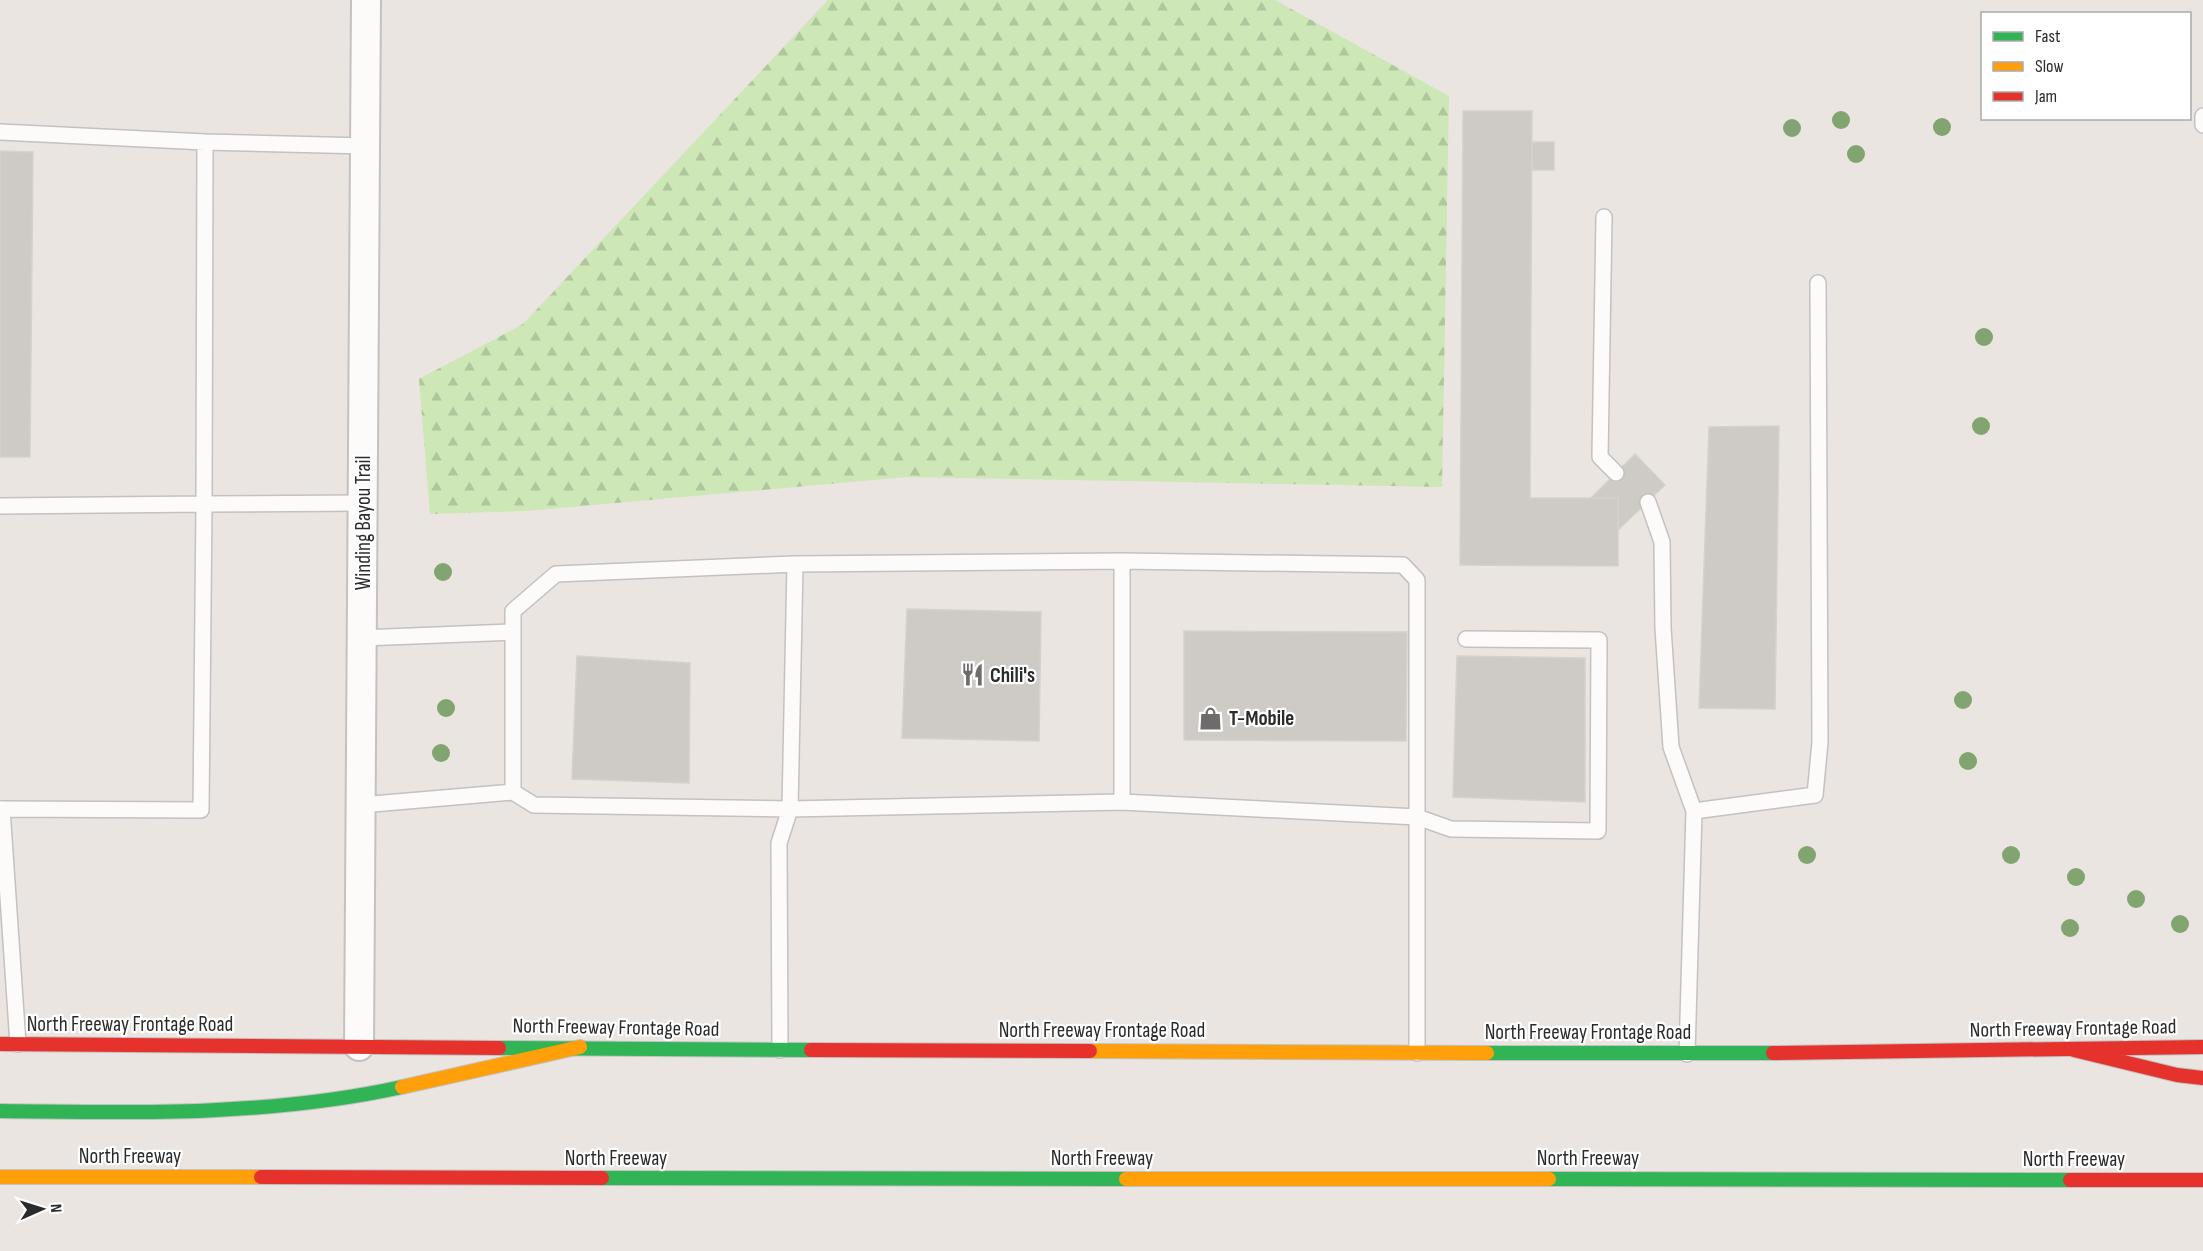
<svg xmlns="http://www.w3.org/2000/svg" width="2203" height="1251" font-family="'Sofia Sans Condensed',sans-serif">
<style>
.forest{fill:url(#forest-firs)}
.building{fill:#cecbc7;stroke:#d5d1cc;stroke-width:1.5}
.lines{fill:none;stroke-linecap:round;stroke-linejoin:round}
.lane-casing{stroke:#c3c1c2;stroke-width:18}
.street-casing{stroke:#c3c1c2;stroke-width:32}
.fast-casing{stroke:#c3c1c2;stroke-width:16}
.slow-casing{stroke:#c3c1c2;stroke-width:16}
.jam-casing{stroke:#c3c1c2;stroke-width:16}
.lane{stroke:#fcfbfa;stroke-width:15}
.street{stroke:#fcfbfa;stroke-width:28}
.fast{stroke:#30b455;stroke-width:14}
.slow{stroke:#ff9f0a;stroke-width:14}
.jam{stroke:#e5322d;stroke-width:14}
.tree{fill:#82a470}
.labels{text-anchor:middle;stroke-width:4.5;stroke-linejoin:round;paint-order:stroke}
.street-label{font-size:21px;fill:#2b2b2b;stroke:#fff}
.poi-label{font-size:21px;font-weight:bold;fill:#2b2b2b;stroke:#fff;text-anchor:start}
</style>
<defs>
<pattern id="forest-firs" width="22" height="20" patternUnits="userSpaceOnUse" patternTransform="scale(1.5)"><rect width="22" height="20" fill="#cde7b6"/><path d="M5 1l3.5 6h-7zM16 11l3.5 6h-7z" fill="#b0c69d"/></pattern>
</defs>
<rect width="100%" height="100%" fill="#eae5e0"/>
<path class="forest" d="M 828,0 L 1275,0 L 1449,96 L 1442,487 L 907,477 L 526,511 L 430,514 L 419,379 L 523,324 Z"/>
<path class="building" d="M 1463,111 L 1532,111 L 1530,498 L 1618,498 L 1618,566 L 1460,565 Z
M 1532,142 L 1554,142 L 1554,170 L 1532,170 Z
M 0,151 L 33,152 L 30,457 L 0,457 Z
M 1779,426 L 1775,709 L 1699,708 L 1709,427 Z
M 1635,454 L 1665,485 L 1618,530 L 1618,498 L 1591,498 Z
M 907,609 L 1041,612 L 1039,741 L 902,738 Z
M 1184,631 L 1407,632 L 1406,741 L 1184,740 Z
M 577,656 L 690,663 L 689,783 L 572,779 Z
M 1457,656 L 1585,658 L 1585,802 L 1453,797 Z"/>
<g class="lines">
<defs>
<path id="lane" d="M 2203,116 L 2203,125
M 0,132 L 205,142 L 366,146
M 1604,217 L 1600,457 L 1616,473
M 1648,502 L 1662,542 L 1663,628 L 1671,747 L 1694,811
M 0,506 L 204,504 L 205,142
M 1122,561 L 1122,802
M 795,564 L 556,574 L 513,611 L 513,792 L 534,805 L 790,809 L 1122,802 L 1417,817 L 1451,829 L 1598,831 L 1599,640 L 1466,639
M 362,638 L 513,632
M 361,805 L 513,792
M 0,809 L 201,810 L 204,504 L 363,503
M 2,809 L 18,1044
M 780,1050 L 779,843 L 790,809 L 795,564 L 1122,561 L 1403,565 L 1417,580 L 1417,1053
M 1687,1054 L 1694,811 L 1815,795 L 1820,742 L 1818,283"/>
<path id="street" d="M 359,1046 L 366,0"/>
<path id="fast" d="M 499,1048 L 811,1050
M 1487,1053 L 1773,1053
M 0,1111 C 134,1113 270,1116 402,1087
M 602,1178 L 1126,1179
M 1549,1179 L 2070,1180"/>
<path id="slow" d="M 1090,1051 L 1487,1053
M 402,1087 L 580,1047
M 0,1177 L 261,1177
M 1126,1179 L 1549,1179"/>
<path id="jam" d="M 0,1044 L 499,1048
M 811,1050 L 1090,1051
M 2074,1050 L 2177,1075 L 2203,1078
M 1773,1053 L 2203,1047
M 261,1177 L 602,1178
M 2070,1180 L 2203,1180"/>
</defs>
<use href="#lane" class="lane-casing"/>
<use href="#street" class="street-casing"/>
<use href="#fast" class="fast-casing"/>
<use href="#slow" class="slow-casing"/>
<use href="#jam" class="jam-casing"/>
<use href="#lane" class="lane"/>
<use href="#street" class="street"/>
<use href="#fast" class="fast"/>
<use href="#slow" class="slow"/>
<use href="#jam" class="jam"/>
</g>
<g class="tree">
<circle cx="1841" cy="120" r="9"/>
<circle cx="1942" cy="127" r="9"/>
<circle cx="1792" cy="128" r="9"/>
<circle cx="1856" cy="154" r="9"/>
<circle cx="1984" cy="337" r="9"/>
<circle cx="1981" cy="426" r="9"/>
<circle cx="443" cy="572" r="9"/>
<circle cx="1963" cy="700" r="9"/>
<circle cx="446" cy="708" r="9"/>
<circle cx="441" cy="753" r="9"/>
<circle cx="1968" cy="761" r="9"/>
<circle cx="1807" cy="855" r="9"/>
<circle cx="2011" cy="855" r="9"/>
<circle cx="2076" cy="877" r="9"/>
<circle cx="2136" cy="899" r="9"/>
<circle cx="2180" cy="924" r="9"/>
<circle cx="2070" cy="928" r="9"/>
</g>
<defs>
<symbol id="restaurant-bare" viewBox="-9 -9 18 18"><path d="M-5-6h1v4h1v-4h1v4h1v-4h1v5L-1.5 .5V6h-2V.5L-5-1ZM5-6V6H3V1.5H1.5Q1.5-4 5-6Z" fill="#6e6c6a" stroke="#fff" stroke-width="2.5" paint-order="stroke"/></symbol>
<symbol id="shop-bare" viewBox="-9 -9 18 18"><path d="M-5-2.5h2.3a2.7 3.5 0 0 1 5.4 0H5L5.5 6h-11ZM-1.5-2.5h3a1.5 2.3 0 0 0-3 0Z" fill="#6e6c6a" stroke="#fff" stroke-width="2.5" paint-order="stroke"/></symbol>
</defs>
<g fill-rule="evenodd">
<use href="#restaurant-bare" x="956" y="658" width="33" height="33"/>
<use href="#shop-bare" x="1194" y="702" width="33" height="33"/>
</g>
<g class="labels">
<g class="street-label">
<text transform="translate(363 523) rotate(-90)" y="7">Winding Bayou Trail</text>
<text x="130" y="1031">North Freeway Frontage Road</text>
<text transform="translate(616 1027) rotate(1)" y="7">North Freeway Frontage Road</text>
<text transform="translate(2073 1028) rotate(-1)" y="7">North Freeway Frontage Road</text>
<text x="1102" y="1037">North Freeway Frontage Road</text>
<text x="1588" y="1039">North Freeway Frontage Road</text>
<text x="130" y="1163">North Freeway</text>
<text x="616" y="1165">North Freeway</text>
<text x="1102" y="1165">North Freeway</text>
<text x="1588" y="1165">North Freeway</text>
<text x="2074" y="1166">North Freeway</text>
</g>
<g class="poi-label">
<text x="990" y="682">Chili's</text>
<text x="1229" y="725">T-Mobile</text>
</g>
</g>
<rect x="1981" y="12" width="210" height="108" fill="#ffffff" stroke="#aaaaaa" stroke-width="1.5"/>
<rect x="1993" y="32" width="30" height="9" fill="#30b455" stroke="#aaaaaa" stroke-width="1.5"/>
<text x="2035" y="42" font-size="18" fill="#2b2b2b">Fast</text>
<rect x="1993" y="62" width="30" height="9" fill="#ff9f0a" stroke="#aaaaaa" stroke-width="1.5"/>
<text x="2035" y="72" font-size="18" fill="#2b2b2b">Slow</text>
<rect x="1993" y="92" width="30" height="9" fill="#e5322d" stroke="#aaaaaa" stroke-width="1.5"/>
<text x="2035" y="102" font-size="18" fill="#2b2b2b">Jam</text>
<g transform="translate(42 1209) rotate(87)" stroke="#ffffff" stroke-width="4.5" paint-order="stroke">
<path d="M0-4.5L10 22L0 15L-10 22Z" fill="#2b2b2b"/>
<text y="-9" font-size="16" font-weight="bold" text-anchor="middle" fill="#2b2b2b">N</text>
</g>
</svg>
